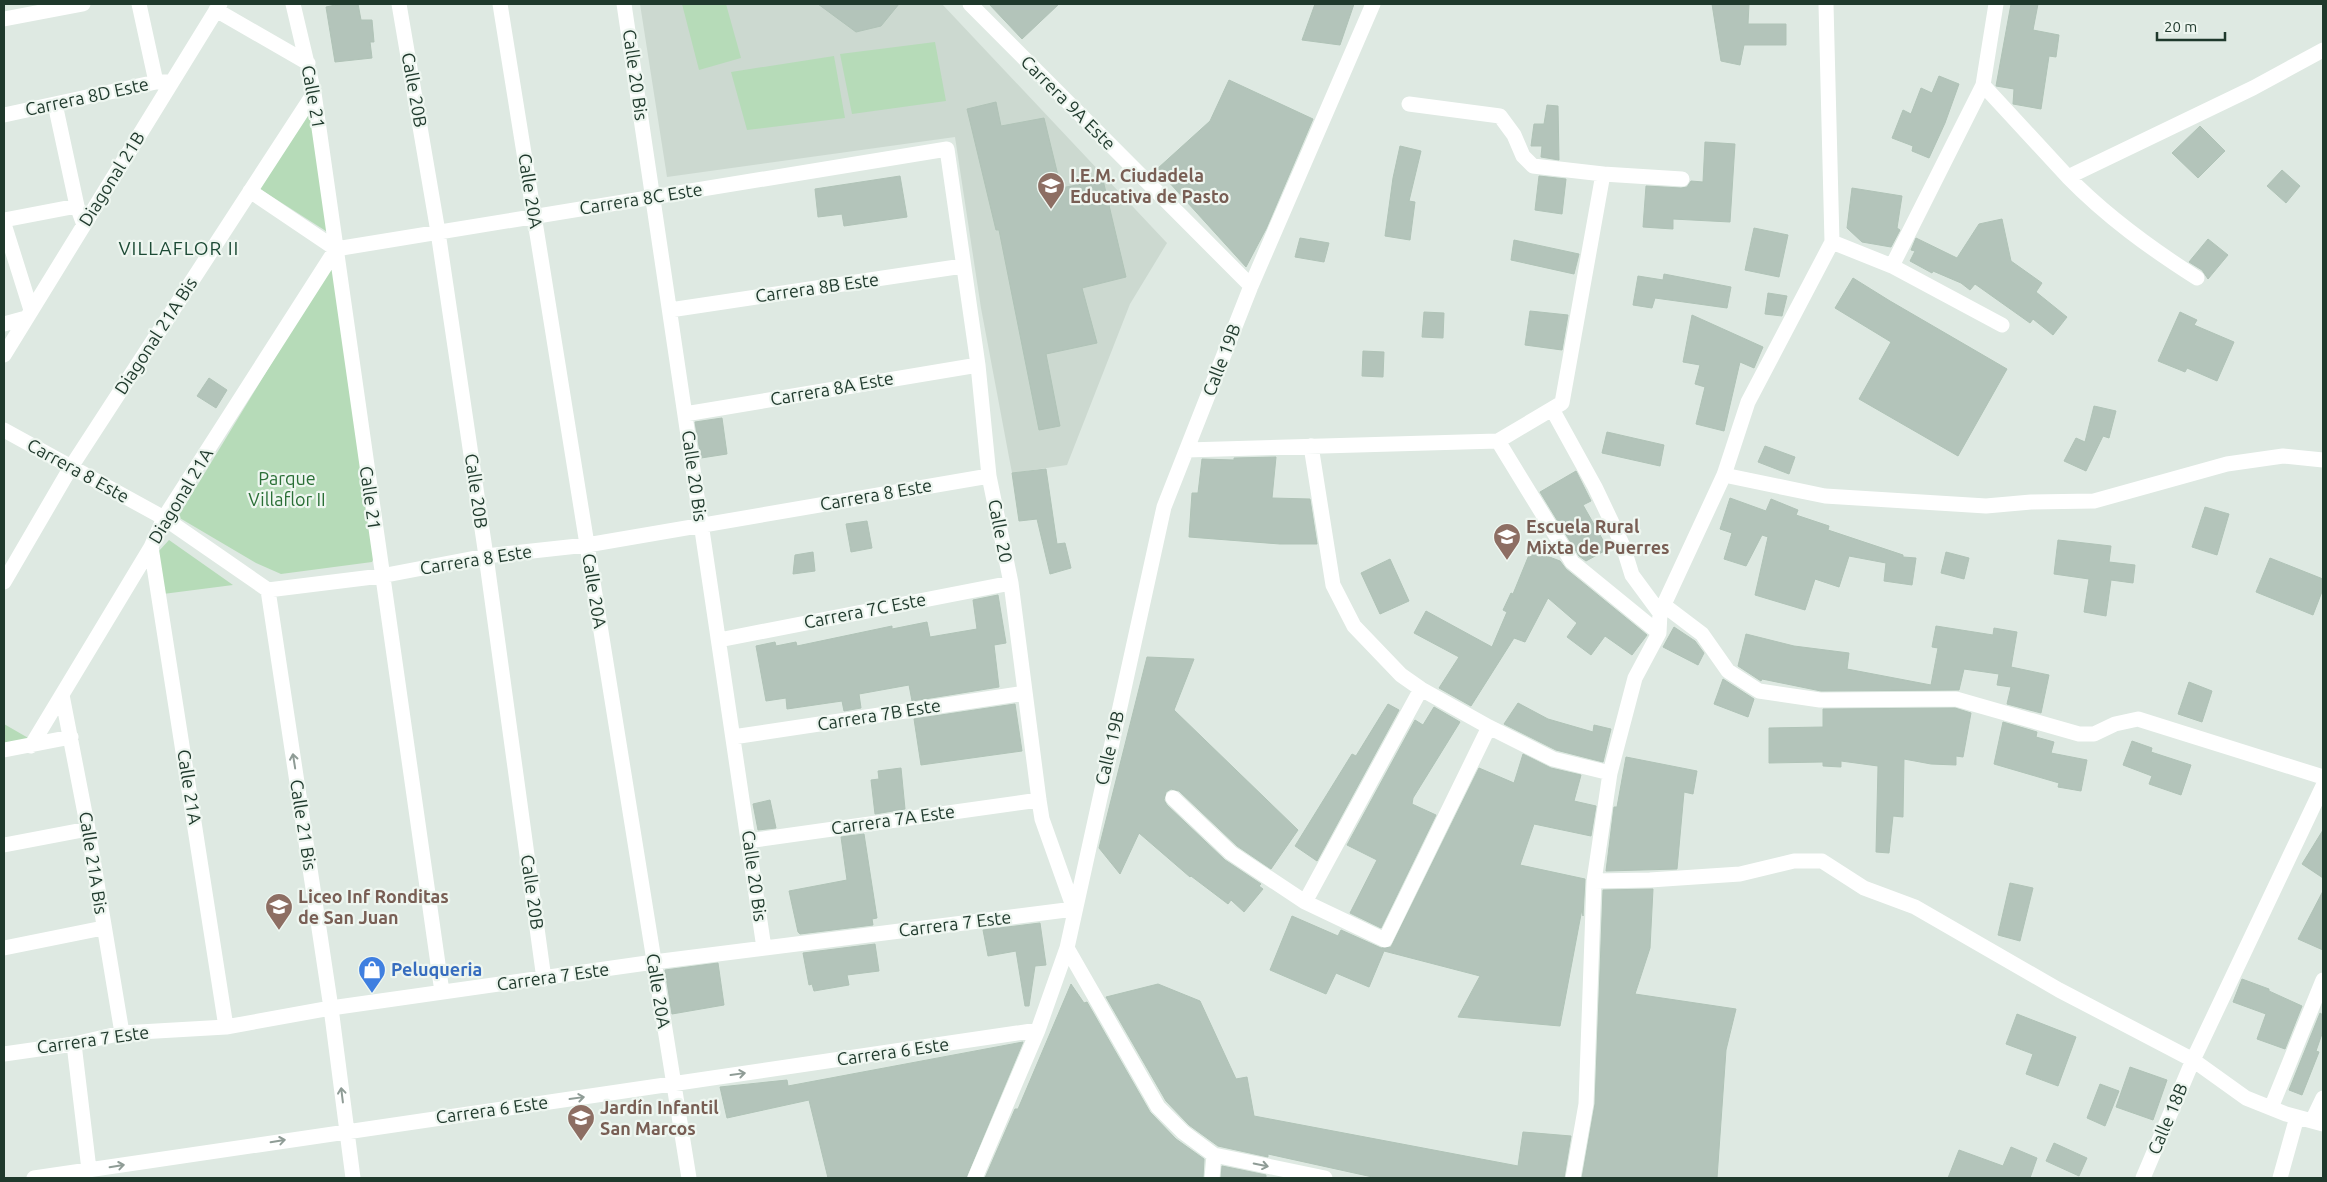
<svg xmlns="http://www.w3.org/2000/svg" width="2327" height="1182" font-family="Ubuntu,sans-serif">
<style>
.built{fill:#ccd9d0}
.green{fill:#b6dbb8}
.building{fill:#b3c4ba;stroke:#b0c3b7}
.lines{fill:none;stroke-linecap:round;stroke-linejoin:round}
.minor{stroke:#fff;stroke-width:15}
.oneway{stroke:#8f9c96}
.labels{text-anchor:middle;stroke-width:4.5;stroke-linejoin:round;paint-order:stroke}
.street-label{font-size:18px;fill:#1f392c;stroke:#eef6f0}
.education-label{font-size:18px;font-weight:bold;fill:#785e54;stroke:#eef6f0;text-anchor:start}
.park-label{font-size:18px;fill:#2a6f36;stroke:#eef6f0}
.shop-label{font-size:18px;font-weight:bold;fill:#366cbe;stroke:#eef6f0;text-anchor:start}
.neighbourhood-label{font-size:19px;letter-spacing:1px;fill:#1c4a35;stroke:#eef6f0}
</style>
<rect width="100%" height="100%" fill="#dee9e2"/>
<path class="built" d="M 640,4 L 942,4 L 1167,243 L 1130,304 L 1067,465 L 1012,473 L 981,308 L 955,137 L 667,177 Z"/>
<path class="green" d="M 682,4 L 726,4 L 741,58 L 699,70 Z
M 935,42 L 946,101 L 852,114 L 840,54 Z
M 834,56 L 845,118 L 747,130 L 731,72 Z
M 312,101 L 329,233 L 260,189 Z
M 333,262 L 375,555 L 372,562 L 281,574 L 256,563 L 178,517 Z
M 169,540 L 233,585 L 163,594 L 158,552 Z
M 4,724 L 30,739 L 4,747 Z"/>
<path class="building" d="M 340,4 L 358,4 L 361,20 L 372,20 L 374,42 L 370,42 L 372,58 L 335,62 L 326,7 Z
M 818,4 L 899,4 L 881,26 L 856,32 Z
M 989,4 L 1059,4 L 1022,39 Z
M 1315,4 L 1354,4 L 1340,45 L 1302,40 Z
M 1712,4 L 1749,4 L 1748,24 L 1786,24 L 1786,45 L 1744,45 L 1740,65 L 1721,61 Z
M 2011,4 L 2038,4 L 2033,30 L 2059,35 L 2056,57 L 2049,56 L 2041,109 L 2013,104 L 2014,89 L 1996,86 Z
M 1939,76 L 1959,84 L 1945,123 L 1929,158 L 1912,151 L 1913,146 L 1892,138 L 1903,110 L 1911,114 L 1921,88 L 1932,93 Z
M 1229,80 L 1313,119 L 1266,229 L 1246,267 L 1157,169 L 1210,121 Z
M 996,102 L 1001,126 L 1044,118 L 1061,188 L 1103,180 L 1126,277 L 1082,288 L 1097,343 L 1046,354 L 1060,426 L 1039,430 L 999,230 L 996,230 L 967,109 Z
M 1547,105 L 1558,106 L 1559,160 L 1541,157 L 1542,146 L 1531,146 L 1534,124 L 1544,124 Z
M 2200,126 L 2225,151 L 2198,178 L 2172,153 Z
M 1705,142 L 1735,144 L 1730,222 L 1673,219 L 1673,229 L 1643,227 L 1646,186 L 1681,188 L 1687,187 L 1691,181 L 1703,182 Z
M 1400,146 L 1421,151 L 1409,201 L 1415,202 L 1410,240 L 1385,236 L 1393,178 Z
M 2282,170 L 2300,186 L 2286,203 L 2267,186 Z
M 900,176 L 907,217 L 844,226 L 842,214 L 818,217 L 815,189 Z
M 1539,176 L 1566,179 L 1562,214 L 1535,210 Z
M 1852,188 L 1902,196 L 1897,228 L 1900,230 L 1891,247 L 1862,242 L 1847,228 Z
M 2002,219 L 2011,261 L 2042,283 L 2036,292 L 2067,317 L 2053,335 L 2033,319 L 2030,323 L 1975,284 L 1970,290 L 1961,283 L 1933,271 L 1932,273 L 1910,261 L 1915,251 L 1911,250 L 1916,238 L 1957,258 L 1979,224 Z
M 1754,228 L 1788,235 L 1779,277 L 1745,270 Z
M 1300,238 L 1329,243 L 1324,262 L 1295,257 Z
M 2208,239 L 2228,255 L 2208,279 L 2202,270 L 2189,262 Z
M 1514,240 L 1579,254 L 1574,274 L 1511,260 Z
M 1664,274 L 1731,287 L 1727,308 L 1655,298 L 1652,308 L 1633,305 L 1638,276 L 1663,280 Z
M 1853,278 L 1890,301 L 2007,369 L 1958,456 L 1859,399 L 1891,342 L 1835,308 Z
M 1768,293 L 1787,296 L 1782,316 L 1765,314 Z
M 1530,311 L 1568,315 L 1562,350 L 1525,345 Z
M 1424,312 L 1444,313 L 1443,338 L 1422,337 Z
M 2180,312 L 2197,320 L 2194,325 L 2234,342 L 2217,381 L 2187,368 L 2185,372 L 2158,361 Z
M 1692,315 L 1763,347 L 1754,368 L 1740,362 L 1724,431 L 1696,424 L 1705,387 L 1695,384 L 1700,365 L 1683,362 Z
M 1363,351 L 1384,352 L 1383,377 L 1362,376 Z
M 209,378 L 227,390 L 216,408 L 197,396 Z
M 2094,406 L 2116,411 L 2109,438 L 2103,436 L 2086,471 L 2064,461 L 2076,438 L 2085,442 Z
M 722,418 L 727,454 L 701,458 L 695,422 Z
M 1607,432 L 1664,445 L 1660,466 L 1602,453 Z
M 1765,446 L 1795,457 L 1789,474 L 1758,462 Z
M 1276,457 L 1272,498 L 1310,499 L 1317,544 L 1280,544 L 1189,537 L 1192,493 L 1198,493 L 1202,459 L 1234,460 L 1234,458 Z
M 1046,469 L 1057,544 L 1065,543 L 1071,568 L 1050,574 L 1037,519 L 1019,521 L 1012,473 Z
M 1576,471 L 1591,501 L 1583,505 L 1608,549 L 1586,561 L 1579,556 L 1540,492 Z
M 1730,498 L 1766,511 L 1771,499 L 1798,510 L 1796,515 L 1829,526 L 1828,530 L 1903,555 L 1903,557 L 1916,558 L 1912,585 L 1884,581 L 1886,563 L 1849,556 L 1839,587 L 1815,579 L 1805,610 L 1755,595 L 1768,537 L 1762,535 L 1746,566 L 1724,559 L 1732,533 L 1720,529 Z
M 2205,507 L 2229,514 L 2217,555 L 2192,547 Z
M 867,521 L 872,548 L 851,552 L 846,524 Z
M 2058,540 L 2111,546 L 2109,562 L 2135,565 L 2133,583 L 2111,580 L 2106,616 L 2084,612 L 2089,579 L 2054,574 Z
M 1531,550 L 1560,561 L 1566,569 L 1647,635 L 1632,655 L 1605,636 L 1591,655 L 1567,637 L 1577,623 L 1548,598 L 1525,642 L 1514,638 L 1471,706 L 1439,688 L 1459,657 L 1414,633 L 1426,611 L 1492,647 L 1507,612 L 1503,610 L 1511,593 L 1513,594 Z
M 813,552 L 815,571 L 793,574 L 795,555 Z
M 1946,552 L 1969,558 L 1964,579 L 1941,573 Z
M 2270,558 L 2323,579 L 2323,589 L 2313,615 L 2256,592 Z
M 1390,559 L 1409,601 L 1380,614 L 1361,573 Z
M 998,595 L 1006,643 L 994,645 L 999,687 L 912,701 L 909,685 L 859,694 L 861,708 L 844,711 L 842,701 L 787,709 L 786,698 L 766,701 L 756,646 L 775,642 L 776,646 L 796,642 L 797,646 L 892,626 L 892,629 L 927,622 L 930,637 L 977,629 L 973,600 Z
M 1936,626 L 1993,635 L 1994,628 L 2017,632 L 2011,667 L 2049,675 L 2041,713 L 2007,704 L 2011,687 L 1997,685 L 1999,674 L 1964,669 L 1959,690 L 1821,691 L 1762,679 L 1761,681 L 1738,666 L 1746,634 L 1794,646 L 1849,653 L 1847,669 L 1931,685 L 1938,648 L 1932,647 Z
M 1674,627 L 1695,641 L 1704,653 L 1698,665 L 1663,647 Z
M 1147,657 L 1194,659 L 1174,710 L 1298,830 L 1271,869 L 1237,846 L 1179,791 L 1171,789 L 1166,792 L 1164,800 L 1167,805 L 1225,860 L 1261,884 L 1259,886 L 1263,889 L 1244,912 L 1231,900 L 1228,904 L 1191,876 L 1190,877 L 1139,833 L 1120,874 L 1099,848 Z
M 1723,679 L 1754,699 L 1748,717 L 1714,704 Z
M 2189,682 L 2212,691 L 2202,722 L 2178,714 Z
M 1518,703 L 1548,719 L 1593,732 L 1594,725 L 1611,729 L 1603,762 L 1556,750 L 1504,724 Z
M 1015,704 L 1022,751 L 921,765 L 914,719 Z
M 1388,704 L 1399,710 L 1317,861 L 1295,846 L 1352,754 L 1356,756 Z
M 1434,707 L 1460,722 L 1413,798 L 1412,804 L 1436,815 L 1381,928 L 1350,913 L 1377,860 L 1347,845 L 1415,720 L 1423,725 Z
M 1955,708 L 1971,713 L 1963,757 L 1956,756 L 1956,765 L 1931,764 L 1904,759 L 1903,817 L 1893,816 L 1889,853 L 1876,852 L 1878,766 L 1841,761 L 1841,767 L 1823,766 L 1823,762 L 1769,763 L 1769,728 L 1823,727 L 1823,709 Z
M 2003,722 L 2037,732 L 2036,737 L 2054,742 L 2051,753 L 2087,760 L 2081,791 L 2058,787 L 2059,783 L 1994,764 Z
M 2132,741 L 2152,748 L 2151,752 L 2191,765 L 2181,795 L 2149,784 L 2152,776 L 2123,765 Z
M 1523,754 L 1551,768 L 1581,775 L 1574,801 L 1596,806 L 1591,836 L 1534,824 L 1520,865 L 1585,879 L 1583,916 L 1582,909 L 1560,1026 L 1458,1017 L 1480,976 L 1384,951 L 1369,987 L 1336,973 L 1326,994 L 1270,970 L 1292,916 L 1338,936 L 1341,930 L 1381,948 L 1391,947 L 1479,768 L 1514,783 Z
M 1626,757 L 1697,771 L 1693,794 L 1684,792 L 1677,869 L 1606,871 L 1614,807 L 1617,807 Z
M 901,768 L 905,809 L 875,814 L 871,780 L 879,779 L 878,771 Z
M 770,800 L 776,828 L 758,830 L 753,804 Z
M 2323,830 L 2323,878 L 2302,864 Z
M 864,834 L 877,918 L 872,919 L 873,925 L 800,934 L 798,932 L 789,891 L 847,880 L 841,837 Z
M 2010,883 L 2033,888 L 2020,941 L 1998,935 Z
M 1653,889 L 1650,948 L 1635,994 L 1736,1009 L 1726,1050 L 1717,1178 L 1582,1178 L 1595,1104 L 1603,890 Z
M 2323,891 L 2323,950 L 2298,939 Z
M 1040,923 L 1046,965 L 1035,966 L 1029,1006 L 1025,1006 L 1016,951 L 988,956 L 983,930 Z
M 875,944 L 879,971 L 847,975 L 849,985 L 814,991 L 812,984 L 809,985 L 803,953 Z
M 718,963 L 724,1005 L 672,1014 L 665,970 Z
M 2242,979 L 2269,989 L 2269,991 L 2302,1006 L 2285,1049 L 2257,1039 L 2266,1014 L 2233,1002 Z
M 1071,984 L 1084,1003 L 1087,1002 L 1150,1112 L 1176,1139 L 1204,1159 L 1203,1178 L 985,1178 L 1015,1109 L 1018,1109 Z
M 1158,984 L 1200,1001 L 1236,1079 L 1247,1077 L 1254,1116 L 1518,1166 L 1523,1132 L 1571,1136 L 1564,1178 L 1377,1178 L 1268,1154 L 1268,1157 L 1218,1146 L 1189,1125 L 1166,1101 L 1106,997 Z
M 2320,1013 L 2323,1015 L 2323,1031 L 2316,1051 L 2319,1052 L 2302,1095 L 2289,1090 Z
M 2017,1014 L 2076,1037 L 2058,1086 L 2026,1074 L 2033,1054 L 2006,1044 Z
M 1023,1042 L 966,1178 L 828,1178 L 809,1100 L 727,1118 L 720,1087 L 787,1080 L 788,1086 Z
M 2130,1067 L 2167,1080 L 2153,1120 L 2116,1107 Z
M 2100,1084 L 2119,1091 L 2105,1126 L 2087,1118 Z
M 2054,1143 L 2087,1158 L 2079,1176 L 2046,1161 Z
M 2011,1147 L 2037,1158 L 2030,1178 L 1948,1178 L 1959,1150 L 2003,1166 Z
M 1222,1166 L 1266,1175 L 1266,1178 L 1221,1178 Z"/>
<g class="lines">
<path class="minor" d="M 139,4 L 156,82
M 293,4 L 314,93 L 442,992
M 399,4 L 438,232 L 486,556 L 544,979
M 500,4 L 689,1178
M 624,4 L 764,948
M 970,4 L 1251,286
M 216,10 L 308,63
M 4,19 L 83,4
M 1983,85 L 2068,177 L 2253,88 L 2323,50
M 55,104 L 77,206 L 84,225
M 1409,104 L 1500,116 L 1514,135 L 1523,156 L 1533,166 L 1603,174 L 1682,179
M 4,115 L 156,82 L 172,82
M 2068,177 C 2107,217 2150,248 2197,278
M 250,191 L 336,249
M 4,220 L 77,206
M 4,224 L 31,310
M 1832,242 L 1892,266 L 2002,325
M 1892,266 L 1983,85 L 1996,4
M 670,310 L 963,266
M 4,324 L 26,318
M 4,355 L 220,4
M 1552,409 L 1595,487 L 1623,546 L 1632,575 L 1660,613
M 685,414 L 978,365
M 4,430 L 164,518 L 268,590 L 381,576 L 486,556 L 587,545 L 989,476
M 1498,441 L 1572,562 L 1659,633
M 1311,446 L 1333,585 L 1354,626 L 1401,675 L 1421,689 L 1489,727 L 1553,759 L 1610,773
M 1187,450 L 1498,441 L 1562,403 L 1603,174
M 1724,475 L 1825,496 L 1986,506 L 2031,502 L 2094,501 L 2227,464 L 2283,456 L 2323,460
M 151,547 L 226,1027
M 4,582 L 71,467 L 314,93
M 268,590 L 331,1008 L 353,1178
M 1665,606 L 1702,634 L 1728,671 L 1759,691 L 1820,700 L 1956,699 L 2079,734 L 2094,734 L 2115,724 L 2138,719 L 2323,777
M 719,640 L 1011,583
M 62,695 L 88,829 L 122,1033
M 733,737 L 1025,693
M 31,746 L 151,547 L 164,518 L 336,249
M 4,750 L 71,737
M 1173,798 L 1231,853 L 1305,902 L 1385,940 L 1489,727
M 748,841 L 1039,800
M 4,845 L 88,829
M 1594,881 L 1650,880 L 1740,874 L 1794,861 L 1822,861 L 1864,888 L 1915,907 L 2059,990 L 2193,1060 L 2246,1098 L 2286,1114 L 2323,1124
M 1305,902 L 1421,689
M 4,948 L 103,928
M 1067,948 L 1158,1107 L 1183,1132 L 1214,1155 L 1325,1178
M 74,1044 L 90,1178
M 4,1054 L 74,1044 L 122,1033 L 226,1027 L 331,1008 L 654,962 L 1074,909 L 1042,819 L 1039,800 L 1011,583 L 989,476 L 978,365 L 947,149 L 336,249
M 2271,1108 L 2323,980
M 2312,1121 L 2323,1098
M 34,1178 L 1038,1030
M 975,1178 L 1038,1030 L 1067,948 L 1164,507 L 1251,286 L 1373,4
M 1212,1178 L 1214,1155
M 1573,1178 L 1586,1104 L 1594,881 L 1610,773 L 1635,678 L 1659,633 L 1660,613 L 1724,475 L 1748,402 L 1832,242 L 1826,4
M 2143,1178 L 2193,1060 L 2323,786
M 2280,1178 L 2297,1117"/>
</g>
<defs><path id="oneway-shaft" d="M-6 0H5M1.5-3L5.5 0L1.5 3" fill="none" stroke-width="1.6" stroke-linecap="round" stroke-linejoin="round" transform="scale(1.25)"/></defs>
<g class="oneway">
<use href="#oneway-shaft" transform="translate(294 761) rotate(-99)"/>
<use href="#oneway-shaft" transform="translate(738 1074) rotate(-8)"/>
<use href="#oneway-shaft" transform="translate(342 1095) rotate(-97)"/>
<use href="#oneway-shaft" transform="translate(577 1098) rotate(-8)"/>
<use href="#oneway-shaft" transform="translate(278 1141) rotate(-9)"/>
<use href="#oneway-shaft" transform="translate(1261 1165) rotate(12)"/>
<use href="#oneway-shaft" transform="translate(117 1166) rotate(-9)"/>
</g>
<defs>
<symbol id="school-pin" viewBox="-11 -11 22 30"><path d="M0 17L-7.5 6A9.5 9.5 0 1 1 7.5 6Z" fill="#8d6e63" stroke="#eef6f0"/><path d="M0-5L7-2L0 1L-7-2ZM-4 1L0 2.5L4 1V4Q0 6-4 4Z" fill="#fff"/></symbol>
<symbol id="shop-pin" viewBox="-11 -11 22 30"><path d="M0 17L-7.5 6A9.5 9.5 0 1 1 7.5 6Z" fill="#3f7fe0" stroke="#eef6f0"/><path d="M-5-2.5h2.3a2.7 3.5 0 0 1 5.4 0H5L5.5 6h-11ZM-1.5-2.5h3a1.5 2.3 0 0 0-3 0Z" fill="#fff"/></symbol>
</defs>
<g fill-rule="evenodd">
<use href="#school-pin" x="1035" y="170" width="32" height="43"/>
<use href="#school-pin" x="1491" y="521" width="32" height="43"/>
<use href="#school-pin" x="263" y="891" width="32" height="43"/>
<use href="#shop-pin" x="356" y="954" width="32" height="43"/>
<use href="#school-pin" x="565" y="1102" width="32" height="43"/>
</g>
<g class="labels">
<g class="street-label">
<text transform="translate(635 75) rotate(82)" y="6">Calle 20 Bis</text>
<text transform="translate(414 90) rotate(80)" y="6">Calle 20B</text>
<text transform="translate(87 97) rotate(-12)" y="6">Carrera 8D Este</text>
<text transform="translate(313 97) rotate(80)" y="6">Calle 21</text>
<text transform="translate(1068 103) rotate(45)" y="6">Carrera 9A Este</text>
<text transform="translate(112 179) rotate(-58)" y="6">Diagonal 21B</text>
<text transform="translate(530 191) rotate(81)" y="6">Calle 20A</text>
<text transform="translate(641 199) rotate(-9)" y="6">Carrera 8C Este</text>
<text transform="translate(817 288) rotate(-8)" y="6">Carrera 8B Este</text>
<text transform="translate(156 336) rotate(-57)" y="6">Diagonal 21A Bis</text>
<text transform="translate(1222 360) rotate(-69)" y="6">Calle 19B</text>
<text transform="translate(832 389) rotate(-10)" y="6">Carrera 8A Este</text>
<text transform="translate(78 471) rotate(29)" y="6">Carrera 8 Este</text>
<text transform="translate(694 476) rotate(82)" y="6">Calle 20 Bis</text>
<text transform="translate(476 491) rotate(82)" y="6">Calle 20B</text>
<text transform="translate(876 495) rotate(-10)" y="6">Carrera 8 Este</text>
<text transform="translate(181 496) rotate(-59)" y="6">Diagonal 21A</text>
<text transform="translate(370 498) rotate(82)" y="6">Calle 21</text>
<text transform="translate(1000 531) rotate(79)" y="6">Calle 20</text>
<text transform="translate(476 560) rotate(-9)" y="6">Carrera 8 Este</text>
<text transform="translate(594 591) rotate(81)" y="6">Calle 20A</text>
<text transform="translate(865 611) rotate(-11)" y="6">Carrera 7C Este</text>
<text transform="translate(879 715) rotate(-9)" y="6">Carrera 7B Este</text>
<text transform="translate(1110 748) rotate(-77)" y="6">Calle 19B</text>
<text transform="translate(189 787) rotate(81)" y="6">Calle 21A</text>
<text transform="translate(893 820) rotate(-8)" y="6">Carrera 7A Este</text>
<text transform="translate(303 825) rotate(81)" y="6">Calle 21 Bis</text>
<text transform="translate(93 863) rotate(81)" y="6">Calle 21A Bis</text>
<text transform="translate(754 876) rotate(82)" y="6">Calle 20 Bis</text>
<text transform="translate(532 892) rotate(82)" y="6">Calle 20B</text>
<text transform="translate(955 924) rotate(-7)" y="6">Carrera 7 Este</text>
<text transform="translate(553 977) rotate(-8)" y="6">Carrera 7 Este</text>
<text transform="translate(658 991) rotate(81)" y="6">Calle 20A</text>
<text transform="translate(93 1040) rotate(-8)" y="6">Carrera 7 Este</text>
<text transform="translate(893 1052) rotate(-8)" y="6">Carrera 6 Este</text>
<text transform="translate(492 1110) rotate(-8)" y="6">Carrera 6 Este</text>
<text transform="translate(2168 1119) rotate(-67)" y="6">Calle 18B</text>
</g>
<g class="education-label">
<text x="1070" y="182">I.E.M. Ciudadela<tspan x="1070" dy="21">Educativa de Pasto</tspan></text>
<text x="1526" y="533">Escuela Rural<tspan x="1526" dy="21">Mixta de Puerres</tspan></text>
<text x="298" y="903">Liceo Inf Ronditas<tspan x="298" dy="21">de San Juan</tspan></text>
<text x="600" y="1114">Jardín Infantil<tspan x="600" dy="21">San Marcos</tspan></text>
</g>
<g class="park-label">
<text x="287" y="485">Parque<tspan x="287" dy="21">Villaflor II</tspan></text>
</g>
<g class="shop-label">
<text x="391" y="976">Peluqueria</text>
</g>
<g class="neighbourhood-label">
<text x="179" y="255">VILLAFLOR II</text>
</g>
</g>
<rect width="2327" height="1182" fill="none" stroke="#1f392c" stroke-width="10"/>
<path d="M2157 32v8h68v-8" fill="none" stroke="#1f392c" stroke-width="2.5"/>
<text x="2164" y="32" font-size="15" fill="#1f392c" stroke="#eef6f0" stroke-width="4" paint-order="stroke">20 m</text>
</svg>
